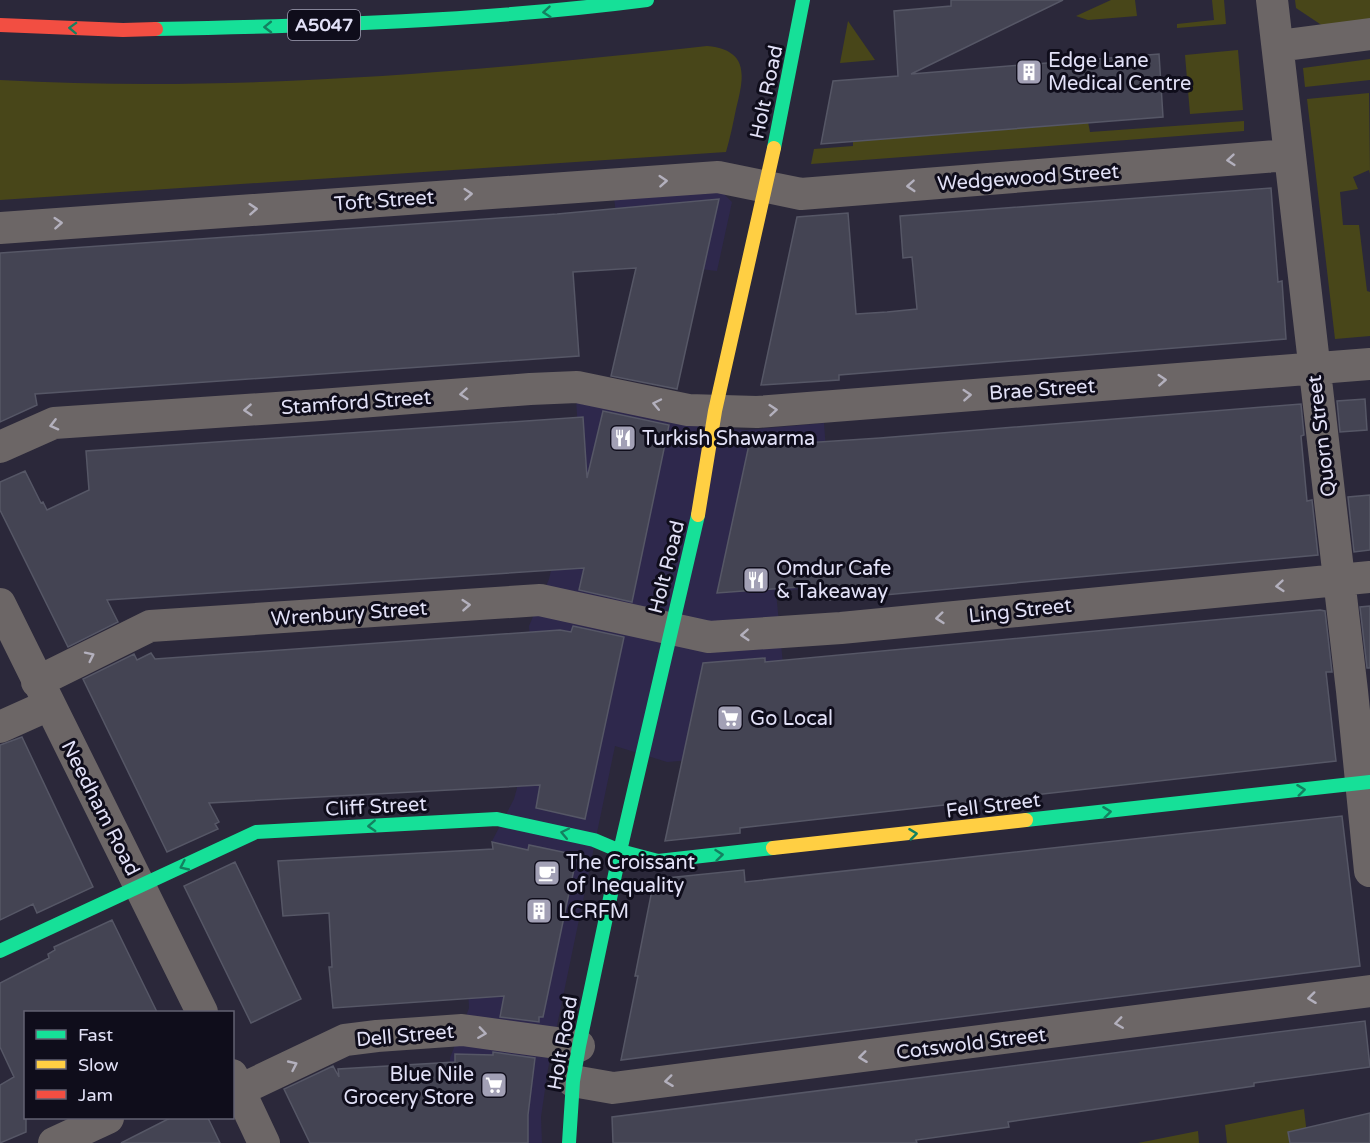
<svg xmlns="http://www.w3.org/2000/svg" width="1370" height="1143" font-family="'Varela Round',sans-serif">
<style>
.built{fill:#2e284c}
.green{fill:#484619}
.building{fill:#444453;stroke:#565766;stroke-width:1.5}
.lines{fill:none;stroke-linecap:round;stroke-linejoin:round}
.street{stroke:#6c6666;stroke-width:32}
.fast{stroke:#16e098;stroke-width:14}
.slow{stroke:#ffcf43;stroke-width:14}
.jam{stroke:#f24e42;stroke-width:14}
.oneway{stroke:#138160}
.oneway2{stroke:#b3b0bd}
.labels{text-anchor:middle;stroke-width:6;stroke-linejoin:round;paint-order:stroke}
.shield{fill:#0f0d1b;stroke:#a3a1b5;stroke-width:1.5}
.shield-label{font-size:18px;font-weight:bold;fill:#e2e1f7}
.poi-label{font-size:20px;fill:#e2e1f7;stroke:#0f0d1b;text-anchor:start}
.street-label{font-size:20px;fill:#e2e1f7;stroke:#0f0d1b}
</style>
<rect width="100%" height="100%" fill="#2b283a"/>
<path class="built" d="M 714,192 L 723,193 L 732,202 L 717,271 L 621,260 L 614,197 Z
M 576,400 L 679,424 L 746,430 L 824,423 L 831,517 L 817,520 L 820,587 L 776,592 L 791,747 L 753,755 L 667,762 L 615,746 L 548,1069 L 541,1117 L 542,1143 L 394,1143 L 451,1134 L 450,1058 L 469,1008 L 467,971 L 496,892 L 492,841 L 514,799 L 517,788 L 512,715 L 533,684 L 529,626 L 549,579 L 555,553 L 581,472 Z"/>
<path class="green" d="M 1111,0 L 1135,0 L 1137,16 L 1088,20 L 1076,16 Z
M 1212,0 L 1224,0 L 1226,24 L 1177,28 L 1177,24 L 1214,20 Z
M 1295,0 L 1370,0 L 1370,21 L 1323,26 L 1296,8 Z
M 848,21 L 875,60 L 840,63 Z
M 707,46 C 750,50 744,77 736,109 C 733,124 730,138 726,152 L 0,200 L 0,80 C 236,93 472,72 707,46 Z
M 1238,50 L 1243,110 L 1190,114 L 1185,55 Z
M 1370,59 L 1370,80 L 1305,87 L 1303,68 Z
M 1369,93 L 1370,174 L 1369,170 L 1353,177 L 1358,189 L 1340,192 L 1343,225 L 1359,225 L 1367,291 L 1370,292 L 1370,336 L 1335,339 L 1307,99 Z
M 1244,121 L 1244,131 L 811,164 L 814,149 L 853,146 L 853,141 L 1088,122 L 1090,132 Z
M 1304,1109 L 1308,1143 L 1227,1143 L 1225,1125 Z
M 1198,1131 L 1199,1143 L 1138,1143 Z"/>
<path class="building" d="M 951,0 L 1063,0 L 911,74 L 1159,54 L 1163,117 L 821,144 L 833,81 L 898,76 L 894,11 L 951,6 Z
M 1271,188 L 1278,282 L 1282,281 L 1286,339 L 839,375 L 839,380 L 761,385 L 797,217 L 848,213 L 856,314 L 887,312 L 917,309 L 912,257 L 903,258 L 900,216 Z
M 719,199 L 677,389 L 611,376 L 636,268 L 573,272 L 579,356 L 35,394 L 37,405 L 0,422 L 0,253 L 557,214 Z
M 1365,399 L 1367,430 L 1340,432 L 1337,401 Z
M 1301,404 L 1304,435 L 1301,436 L 1307,501 L 1312,500 L 1318,555 L 830,600 L 828,585 L 717,593 L 750,440 L 803,437 L 804,443 L 880,438 Z
M 603,411 L 669,425 L 632,602 L 579,590 L 584,568 L 107,600 L 118,622 L 68,647 L 0,510 L 0,482 L 25,471 L 41,503 L 43,502 L 47,510 L 89,490 L 86,451 L 583,417 L 587,478 Z
M 1370,495 L 1370,550 L 1354,552 L 1348,497 Z
M 1370,606 L 1370,668 L 1367,668 L 1360,607 Z
M 1320,610 L 1325,611 L 1332,672 L 1326,672 L 1336,761 L 802,821 L 740,828 L 740,833 L 665,841 L 703,663 L 765,658 L 765,662 Z
M 573,626 L 624,637 L 585,819 L 536,808 L 540,785 L 209,803 L 219,822 L 215,824 L 218,829 L 167,852 L 83,679 L 134,654 L 137,660 L 151,653 L 155,659 L 560,630 L 571,632 Z
M 22,737 L 93,887 L 37,913 L 33,904 L 0,920 L 0,745 Z
M 1342,816 L 1360,966 L 621,1060 L 638,976 L 635,976 L 653,885 L 656,885 L 657,879 L 744,870 L 745,882 Z
M 492,842 L 528,850 L 529,845 L 577,855 L 543,1017 L 539,1017 L 539,1022 L 500,1017 L 504,996 L 333,1008 L 329,967 L 332,967 L 329,913 L 283,916 L 278,861 L 493,849 Z
M 235,862 L 301,999 L 251,1023 L 184,886 Z
M 112,920 L 157,1012 L 26,1012 L 26,1132 L 0,1143 L 0,1085 L 14,1077 L 0,1047 L 0,983 L 49,958 L 48,954 L 55,950 L 54,947 Z
M 1365,1021 L 1370,1067 L 1254,1083 L 1254,1086 L 1008,1122 L 1009,1127 L 916,1140 L 917,1143 L 613,1143 L 612,1117 Z
M 493,1052 L 535,1058 L 528,1115 L 528,1143 L 310,1143 L 284,1089 L 333,1066 L 339,1077 L 338,1069 L 455,1062 L 455,1054 L 493,1055 Z
M 1370,1113 L 1370,1143 L 1290,1143 L 1288,1132 Z
M 170,1118 L 208,1118 L 220,1143 L 121,1143 Z"/>
<g class="lines">
<path class="street" d="M 1272,0 L 1352,691 L 1370,871
M 1278,46 L 1370,34
M 0,228 L 718,177 L 801,194 L 1289,155
M 0,447 L 54,423 L 320,405 L 530,389 L 577,387 L 688,410 L 757,412 L 1370,364
M 0,604 L 202,1012
M 37,682 L 150,626 L 540,600 L 709,637 L 841,628 L 1370,577
M 0,727 L 49,705
M 232,1075 L 264,1143
M 573,1081 L 613,1088 L 1370,991
M 240,1090 L 345,1040 L 377,1036 L 462,1030 L 579,1046
M 54,1143 L 108,1118"/>
<path class="fast" d="M 156,29 C 320,26 484,21 647,0
M 774,148 L 803,0
M 1026,820 L 1370,782
M 0,951 L 256,832 L 497,819 L 594,840 L 620,851 L 658,861 L 773,848
M 569,1143 L 573,1081 L 579,1046 L 620,851 L 698,515"/>
<path class="slow" d="M 698,515 L 715,411 L 774,148
M 773,848 L 1026,820"/>
<path class="jam" d="M 0,25 L 123,30 L 156,29"/>
</g>
<defs><path id="oneway-chevron" d="M-2-3.5L2.5 0L-2 3.5" fill="none" stroke-width="1.6" stroke-linecap="round" stroke-linejoin="round" transform="scale(1.5)"/></defs>
<g class="oneway">
<use href="#oneway-chevron" transform="translate(547 12) rotate(175)"/>
<use href="#oneway-chevron" transform="translate(268 27) rotate(179)"/>
<use href="#oneway-chevron" transform="translate(73 28) rotate(-178)"/>
<use href="#oneway-chevron" transform="translate(1301 790) rotate(-7)"/>
<use href="#oneway-chevron" transform="translate(1107 812) rotate(-7)"/>
<use href="#oneway-chevron" transform="translate(372 826) rotate(177)"/>
<use href="#oneway-chevron" transform="translate(565 833) rotate(-168)"/>
<use href="#oneway-chevron" transform="translate(913 834) rotate(-7)"/>
<use href="#oneway-chevron" transform="translate(719 855) rotate(-6)"/>
<use href="#oneway-chevron" transform="translate(184 866) rotate(155)"/>
</g>
<g class="oneway2">
<use href="#oneway-chevron" transform="translate(1231 160) rotate(175)"/>
<use href="#oneway-chevron" transform="translate(663 181) rotate(-4)"/>
<use href="#oneway-chevron" transform="translate(911 186) rotate(176)"/>
<use href="#oneway-chevron" transform="translate(468 194) rotate(-4)"/>
<use href="#oneway-chevron" transform="translate(253 209) rotate(-4)"/>
<use href="#oneway-chevron" transform="translate(58 223) rotate(-4)"/>
<use href="#oneway-chevron" transform="translate(1162 380) rotate(-4)"/>
<use href="#oneway-chevron" transform="translate(464 394) rotate(175)"/>
<use href="#oneway-chevron" transform="translate(967 395) rotate(-4)"/>
<use href="#oneway-chevron" transform="translate(657 404) rotate(-168)"/>
<use href="#oneway-chevron" transform="translate(248 410) rotate(176)"/>
<use href="#oneway-chevron" transform="translate(773 410) rotate(-5)"/>
<use href="#oneway-chevron" transform="translate(54 425) rotate(166)"/>
<use href="#oneway-chevron" transform="translate(1280 586) rotate(175)"/>
<use href="#oneway-chevron" transform="translate(466 605) rotate(-4)"/>
<use href="#oneway-chevron" transform="translate(940 618) rotate(174)"/>
<use href="#oneway-chevron" transform="translate(745 635) rotate(176)"/>
<use href="#oneway-chevron" transform="translate(90 656) rotate(-26)"/>
<use href="#oneway-chevron" transform="translate(1312 998) rotate(173)"/>
<use href="#oneway-chevron" transform="translate(1119 1023) rotate(172)"/>
<use href="#oneway-chevron" transform="translate(482 1033) rotate(8)"/>
<use href="#oneway-chevron" transform="translate(863 1057) rotate(173)"/>
<use href="#oneway-chevron" transform="translate(293 1065) rotate(-25)"/>
<use href="#oneway-chevron" transform="translate(669 1081) rotate(173)"/>
</g>
<defs>
<symbol id="building-square" viewBox="-11 -11 22 22"><rect x="-9" y="-9" width="18" height="18" rx="4" fill="#a2a0b5" stroke="#0f0d1b"/><path d="M-4-6H4V6H1V3H-1V6H-4ZM-2.5-4.3h1.7v1.8h-1.7ZM.8-4.3h1.7v1.8H.8ZM-2.5-1h1.7V.8h-1.7ZM.8-1h1.7V.8H.8Z" fill="#fff"/></symbol>
<symbol id="restaurant-square" viewBox="-11 -11 22 22"><rect x="-9" y="-9" width="18" height="18" rx="4" fill="#a2a0b5" stroke="#0f0d1b"/><path d="M-5-6h1v4h1v-4h1v4h1v-4h1v5L-1.5 .5V6h-2V.5L-5-1ZM5-6V6H3V1.5H1.5Q1.5-4 5-6Z" fill="#fff"/></symbol>
<symbol id="supermarket-square" viewBox="-11 -11 22 22"><rect x="-9" y="-9" width="18" height="18" rx="4" fill="#a2a0b5" stroke="#0f0d1b"/><path d="M-6-5.5h2.5l.6 2H6L4.5 2H-2.5L-4.4-4H-6ZM-1.5 3.2a1.3 1.3 0 1 0 .1 0ZM3 3.2a1.3 1.3 0 1 0 .1 0Z" fill="#fff"/></symbol>
<symbol id="cafe-square" viewBox="-11 -11 22 22"><rect x="-9" y="-9" width="18" height="18" rx="4" fill="#a2a0b5" stroke="#0f0d1b"/><path d="M-5.5-4.5H6V0H3Q3 3.5 0 3.5H-2.5Q-5.5 3.5-5.5 0ZM3-3.2v2h1.7v-2ZM-6 4.5H4V6H-6Z" fill="#fff"/></symbol>
</defs>
<g fill-rule="evenodd">
<use href="#building-square" x="1014" y="57" width="30" height="30"/>
<use href="#restaurant-square" x="608" y="423" width="30" height="30"/>
<use href="#restaurant-square" x="741" y="565" width="30" height="30"/>
<use href="#supermarket-square" x="715" y="703" width="30" height="30"/>
<use href="#cafe-square" x="532" y="858" width="30" height="30"/>
<use href="#building-square" x="524" y="896" width="30" height="30"/>
<use href="#supermarket-square" x="479" y="1070" width="30" height="30"/>
</g>
<g class="labels">
<rect class="shield" x="288" y="10" width="72" height="30" rx="4.5"/>
<g class="shield-label">
<text x="324" y="31">A5047</text>
</g>
<g class="poi-label">
<text x="1048" y="67">Edge Lane<tspan x="1048" dy="23">Medical Centre</tspan></text>
<text x="642" y="445">Turkish Shawarma</text>
<text x="776" y="575">Omdur Cafe<tspan x="776" dy="23">&amp; Takeaway</tspan></text>
<text x="750" y="725">Go Local</text>
<text x="566" y="869">The Croissant<tspan x="566" dy="23">of Inequality</tspan></text>
<text x="558" y="918">LCRFM</text>
<text x="474" y="1081" text-anchor="end">Blue Nile<tspan x="474" dy="23">Grocery Store</tspan></text>
</g>
<g class="street-label">
<text transform="translate(766 92) rotate(-78)" y="7">Holt Road</text>
<text transform="translate(1028 177) rotate(-4)" y="7">Wedgewood Street</text>
<text transform="translate(384 200) rotate(-4)" y="7">Toft Street</text>
<text transform="translate(1042 389) rotate(-4)" y="7">Brae Street</text>
<text transform="translate(356 402) rotate(-4)" y="7">Stamford Street</text>
<text transform="translate(1321 436) rotate(-97)" y="7">Quorn Street</text>
<text transform="translate(666 567) rotate(-76)" y="7">Holt Road</text>
<text transform="translate(1020 610) rotate(-6)" y="7">Ling Street</text>
<text transform="translate(349 613) rotate(-4)" y="7">Wrenbury Street</text>
<text transform="translate(993 805) rotate(-7)" y="7">Fell Street</text>
<text transform="translate(376 806) rotate(-3)" y="7">Cliff Street</text>
<text transform="translate(101 808) rotate(63)" y="7">Needham Road</text>
<text transform="translate(405 1035) rotate(-5)" y="7">Dell Street</text>
<text transform="translate(562 1043) rotate(-80)" y="7">Holt Road</text>
<text transform="translate(971 1043) rotate(-7)" y="7">Cotswold Street</text>
</g>
</g>
<rect x="24" y="1011" width="210" height="108" fill="#0f0d1b" stroke="#636273" stroke-width="1.5"/>
<rect x="36" y="1030" width="30" height="9" fill="#16e098" stroke="#636273" stroke-width="1.5"/>
<text x="78" y="1041" font-size="18" fill="#e2e1f7">Fast</text>
<rect x="36" y="1060" width="30" height="9" fill="#ffcf43" stroke="#636273" stroke-width="1.5"/>
<text x="78" y="1071" font-size="18" fill="#e2e1f7">Slow</text>
<rect x="36" y="1090" width="30" height="9" fill="#f24e42" stroke="#636273" stroke-width="1.5"/>
<text x="78" y="1101" font-size="18" fill="#e2e1f7">Jam</text>
</svg>
